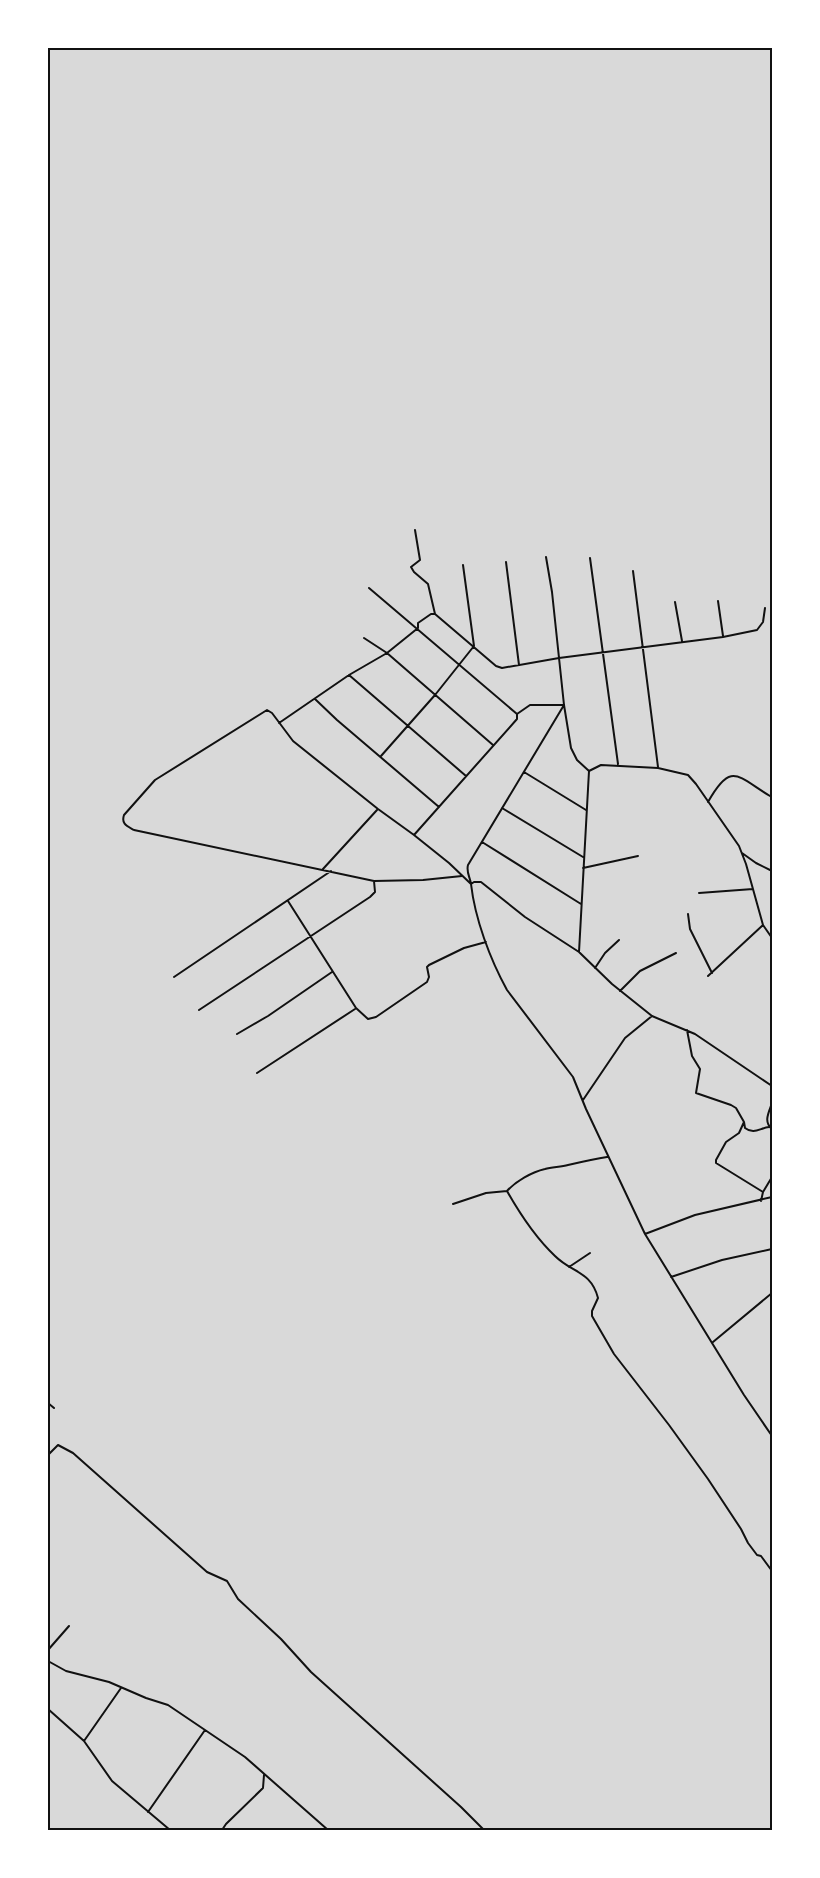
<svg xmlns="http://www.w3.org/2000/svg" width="820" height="1878" font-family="'Public Sans',sans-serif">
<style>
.water{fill:#d9d9d9}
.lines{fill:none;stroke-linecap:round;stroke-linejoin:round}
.minor{stroke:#111;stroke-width:2}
.neatline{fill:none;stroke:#111;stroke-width:2}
</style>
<rect width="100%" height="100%" fill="#fff"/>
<path class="water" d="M 48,48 L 772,48 L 772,1830 L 48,1830 Z"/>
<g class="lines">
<path class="minor" d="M 415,530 L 420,560 L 411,567 L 414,572 L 428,584 L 435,614
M 546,557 L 552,592 L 564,705 L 571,748 L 577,760 L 589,771
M 590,558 L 618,764
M 506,562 L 519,665
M 633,571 L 658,767
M 369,588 L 517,714 L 517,719 L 414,835 L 449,863 L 471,884
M 718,601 L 723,636
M 675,602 L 682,641
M 364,638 L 387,653 L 418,628 L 418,623 L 431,614 L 435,614 L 496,666 L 502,668 L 559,658 L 723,637 L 757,630 L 763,622 L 765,608
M 349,675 L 466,776
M 315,699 L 337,720 L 439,807
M 517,714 L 530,705 L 564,705 L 468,865 C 466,872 470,877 471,884 C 475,919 490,959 507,990 L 573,1077 L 586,1109 L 645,1234 L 744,1395 L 772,1436
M 279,723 L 349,675 L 387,653 L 493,745
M 381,756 L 435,695 L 474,646 L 463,565
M 524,772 L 586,810
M 708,802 C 731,761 737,776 770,796
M 502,808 L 583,857
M 414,835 L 378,809 L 293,741 L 272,713 L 267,710 L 155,780 L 124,815 C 121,824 127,826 134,830 L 374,881 L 423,880 L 462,876
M 482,842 L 581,904
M 742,853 L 756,863 L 772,871
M 583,868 L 638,856
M 323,869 L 377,810
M 471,884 L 474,882 L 481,882 L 525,917 L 579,952 L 589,771 L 601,765 L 658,768 L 688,775 L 696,784 L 739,846 L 746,864 L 763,925 L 772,938
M 772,891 L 771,895 L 772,900
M 699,893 L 753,889
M 288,901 L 356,1008 L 368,1019 L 376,1017 L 427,982 L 429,977 L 427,967 L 429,965 L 464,948 L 486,942
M 688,914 L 690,929 L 712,973
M 579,952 L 612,984 L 652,1016 L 695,1034 L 772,1086
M 595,968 L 605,953 L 619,940
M 708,976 L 763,925
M 174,977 L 331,871
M 620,991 L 640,971 L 676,953
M 199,1010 L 370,897 L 375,892 L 374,881
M 687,1030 L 692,1056 L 700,1069 L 696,1093 L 731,1105 L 736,1108 L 744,1122 L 739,1133 L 726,1142 L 716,1160 L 716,1163 L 763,1192
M 237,1034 L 268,1016 L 332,972
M 257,1073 L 355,1009
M 583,1100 L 625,1038 L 652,1016
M 772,1103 C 769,1112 763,1122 772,1129
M 744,1122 L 745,1128 C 754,1135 760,1128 769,1127
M 607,1157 C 594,1159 581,1162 568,1165 C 561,1167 552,1167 545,1169 C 532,1172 516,1181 507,1191 C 520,1214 536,1238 555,1256 C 572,1273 591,1271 598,1298 L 592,1311 L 592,1316 L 614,1354 L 669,1425 L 708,1479 L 741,1529 L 748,1543 L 757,1555 L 761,1556 L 772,1571
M 761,1201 L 763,1192 L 772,1177
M 453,1204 L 486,1193 L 507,1191
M 645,1234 L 695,1215 L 772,1197
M 569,1267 L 590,1253
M 671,1277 L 722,1260 L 772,1249
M 713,1342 L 772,1293
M 48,1403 L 54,1408
M 48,1455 L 58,1445 L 73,1453 L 207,1572 L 227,1581 L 238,1599 L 281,1639 L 311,1672 L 461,1807 L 484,1830
M 48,1650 L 69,1626
M 48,1661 L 66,1671 L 109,1682 L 146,1698 L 168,1705 L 245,1757 L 328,1830
M 48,1709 L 84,1741 L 112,1781 L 170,1830
M 84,1741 L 121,1688
M 148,1812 L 205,1730
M 222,1830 L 226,1824 L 263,1788 L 264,1775"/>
</g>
<rect width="820" height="1878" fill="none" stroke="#ffffff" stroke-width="98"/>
<rect x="49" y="49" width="722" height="1780" class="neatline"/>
</svg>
